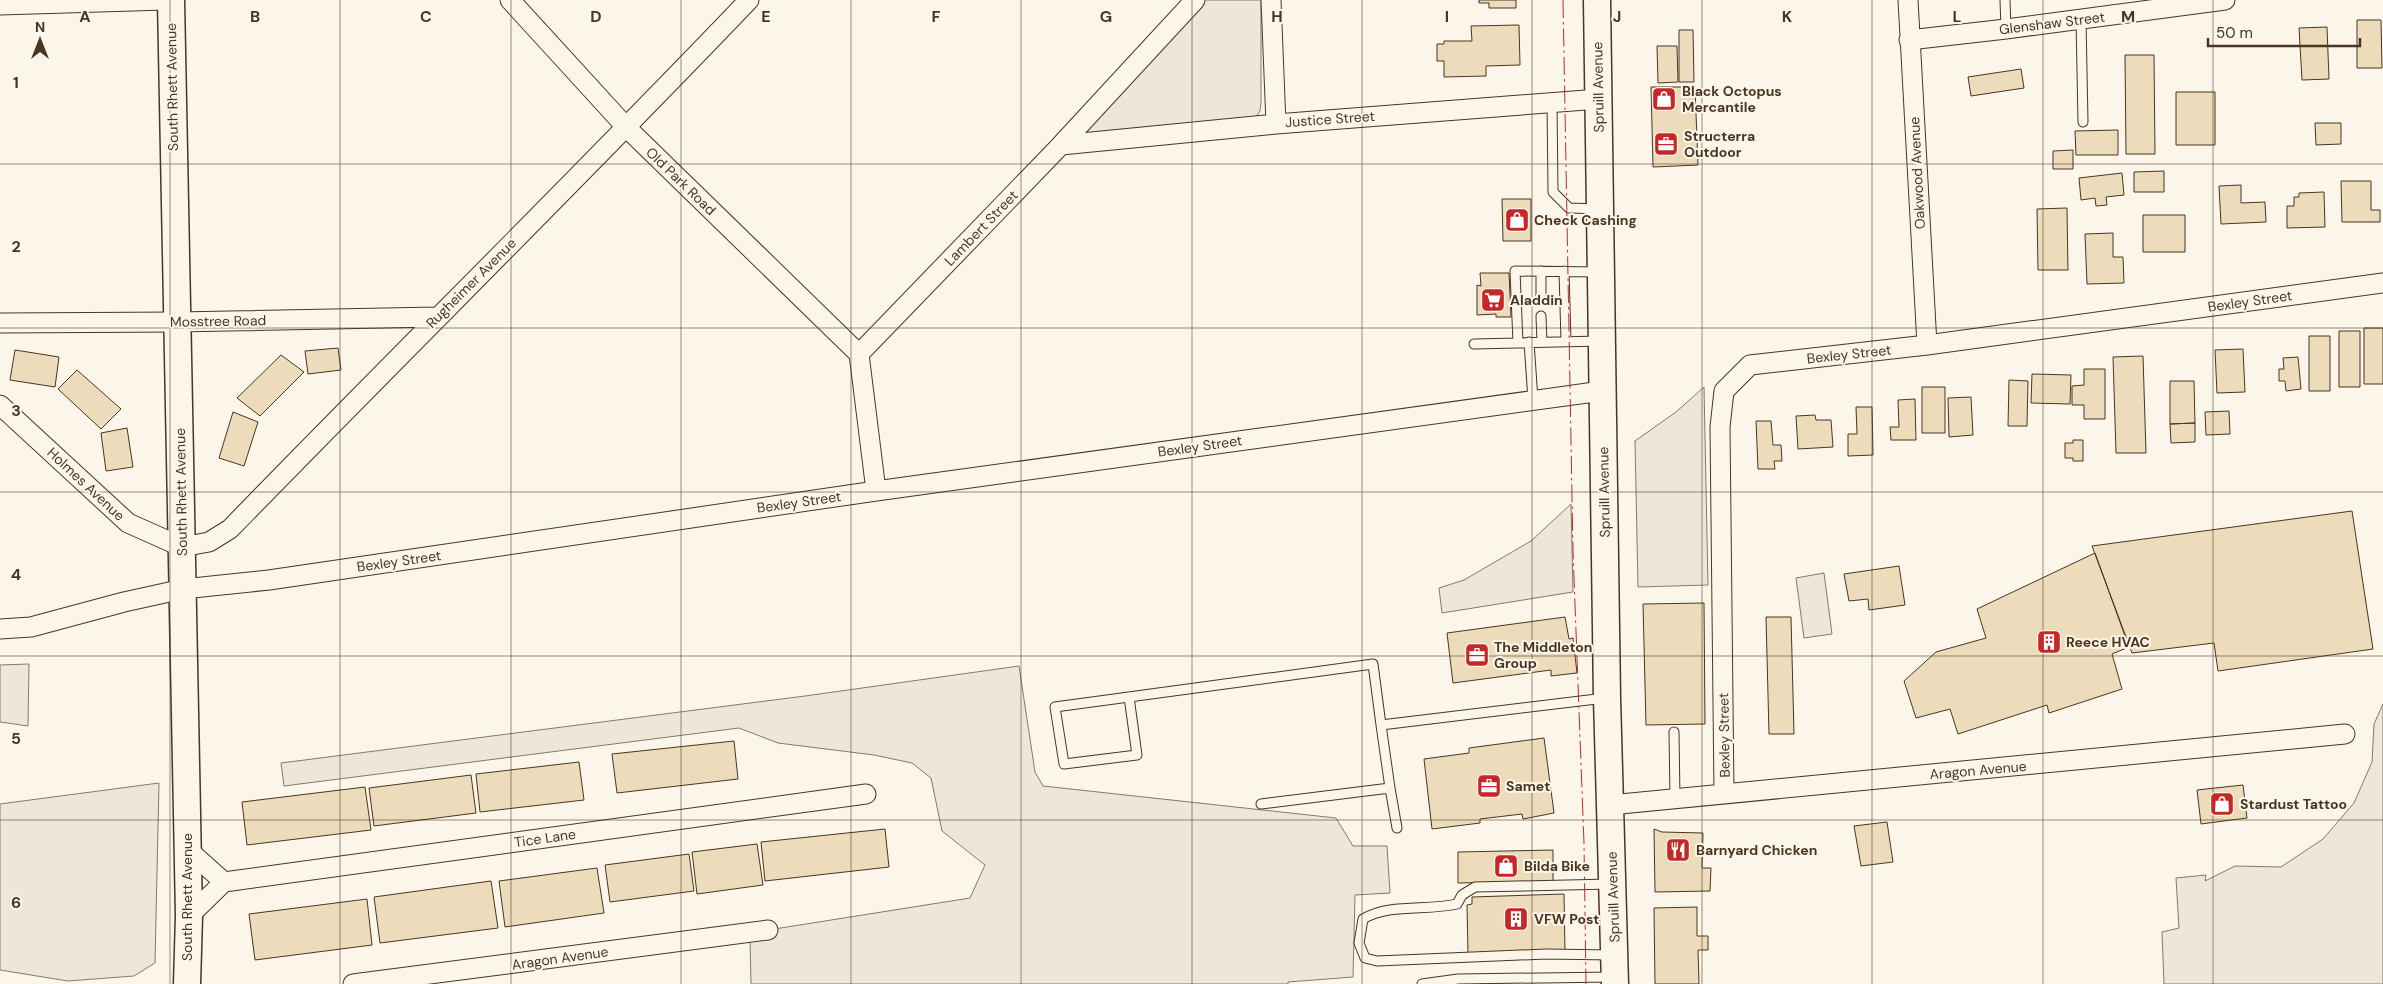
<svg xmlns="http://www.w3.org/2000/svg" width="2383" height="984" font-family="'DM Sans',sans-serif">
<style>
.green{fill:#ede6d9;stroke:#887966}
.building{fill:#ecdcbc;stroke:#4a3520}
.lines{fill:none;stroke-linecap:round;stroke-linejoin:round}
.lane-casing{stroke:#4a3520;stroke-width:11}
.street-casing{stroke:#4a3520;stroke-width:21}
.secondary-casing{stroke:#4a3520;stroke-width:29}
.lane{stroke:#fbf6e9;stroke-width:9}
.street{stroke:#fbf6e9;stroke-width:19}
.secondary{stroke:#fbf6e9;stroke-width:26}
.power{stroke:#c62828;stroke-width:1;stroke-dasharray:18 4 2.5 4;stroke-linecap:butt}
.grid{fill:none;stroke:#4a3520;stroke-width:1;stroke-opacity:0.55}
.labels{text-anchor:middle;stroke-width:4;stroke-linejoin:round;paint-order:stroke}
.street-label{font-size:14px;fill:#4a3520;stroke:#fbf6e9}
.poi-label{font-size:14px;font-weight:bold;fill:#4a3520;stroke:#fbf6e9;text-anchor:start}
.grid-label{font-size:16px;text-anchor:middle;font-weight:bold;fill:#4a3520;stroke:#fbf6e9;stroke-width:4;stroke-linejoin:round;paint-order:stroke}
</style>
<rect width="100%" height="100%" fill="#fbf6e9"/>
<path class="green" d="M 1201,0 L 1261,0 L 1261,103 L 1260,111 L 1256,117 L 1086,135 L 1086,129 Z
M 1704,387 L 1708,585 L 1638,587 L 1635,441 L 1676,412 Z
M 1571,504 L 1573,592 L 1442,613 L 1439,588 L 1464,580 L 1531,541 Z
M 1824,573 L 1832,634 L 1804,638 L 1796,578 Z
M 29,664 L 28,726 L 0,722 L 0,665 Z
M 1019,666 L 1035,772 L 1043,786 L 1336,818 L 1353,846 L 1387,846 L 1390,893 L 1355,895 L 1353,977 L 1288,982 L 1288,984 L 751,984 L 750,940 L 768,930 L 970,898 L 985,865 L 942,831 L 931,778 L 912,763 L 874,755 L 778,743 L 739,728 L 284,786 L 281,763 L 805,696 Z
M 2383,704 L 2383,984 L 2164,984 L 2162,932 L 2179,928 L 2176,878 L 2206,875 L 2205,881 L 2235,866 L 2281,867 L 2323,839 L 2354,803 L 2372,762 L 2374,724 Z
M 159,783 L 155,963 L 134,976 L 68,981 L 0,970 L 0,804 Z"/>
<path class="building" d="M 1479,0 L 1516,0 L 1516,8 L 1489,8 L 1489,3 L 1479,3 Z
M 2357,20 L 2381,20 L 2382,68 L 2357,68 Z
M 1519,25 L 1520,65 L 1486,66 L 1486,76 L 1444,77 L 1444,61 L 1437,61 L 1437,44 L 1444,44 L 1444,41 L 1472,41 L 1471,26 Z
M 2327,27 L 2329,79 L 2302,80 L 2299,28 Z
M 1679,30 L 1693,30 L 1694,82 L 1679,82 Z
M 1657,46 L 1677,46 L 1678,82 L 1658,83 Z
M 2125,55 L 2154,55 L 2155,154 L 2126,154 Z
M 2021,69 L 2024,88 L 1971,96 L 1968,77 Z
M 1651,87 L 1695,87 L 1698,165 L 1653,167 Z
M 2176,92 L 2215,92 L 2215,145 L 2176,145 Z
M 2315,123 L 2341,123 L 2341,144 L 2316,145 Z
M 2118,130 L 2118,155 L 2076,155 L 2075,131 Z
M 2073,150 L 2073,169 L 2053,169 L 2053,151 Z
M 2164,171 L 2164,192 L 2134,192 L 2134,172 Z
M 2122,173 L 2124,195 L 2106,197 L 2107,205 L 2096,206 L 2095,198 L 2081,200 L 2079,178 Z
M 2341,181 L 2371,181 L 2371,210 L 2380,210 L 2380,222 L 2342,222 Z
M 2241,185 L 2241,203 L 2265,202 L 2266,222 L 2221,224 L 2219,186 Z
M 2324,192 L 2325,227 L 2287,228 L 2287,206 L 2294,206 L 2294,197 L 2299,197 L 2299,193 Z
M 1502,199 L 1531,199 L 1531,241 L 1503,241 Z
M 2067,208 L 2068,270 L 2038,270 L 2037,209 Z
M 2143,215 L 2185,215 L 2185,252 L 2143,252 Z
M 2113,233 L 2113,257 L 2123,257 L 2124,283 L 2087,284 L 2085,234 Z
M 1480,273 L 1509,273 L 1511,317 L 1496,317 L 1496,314 L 1477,315 L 1477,285 L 1481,286 Z
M 2364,328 L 2383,328 L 2383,384 L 2364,384 Z
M 2339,331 L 2360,331 L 2360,387 L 2339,387 Z
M 2309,336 L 2330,336 L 2330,391 L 2309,391 Z
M 338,348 L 341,370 L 308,374 L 305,351 Z
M 2243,349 L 2245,392 L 2217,393 L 2215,350 Z
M 15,350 L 59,357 L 55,387 L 10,380 Z
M 281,355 L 304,372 L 260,416 L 237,398 Z
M 2143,356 L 2146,453 L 2116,453 L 2113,357 Z
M 2298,357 L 2301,389 L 2286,391 L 2285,381 L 2279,381 L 2279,369 L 2284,369 L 2283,358 Z
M 2084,369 L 2105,369 L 2105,419 L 2084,419 L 2084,405 L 2072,405 L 2072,386 L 2084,385 Z
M 77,370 L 121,409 L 101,429 L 58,389 Z
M 2032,374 L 2071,375 L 2070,404 L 2031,403 Z
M 2009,380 L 2028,381 L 2027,426 L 2008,426 Z
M 2170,381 L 2194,381 L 2195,423 L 2170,424 Z
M 1922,387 L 1945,387 L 1945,433 L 1922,433 Z
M 1971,397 L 1973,435 L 1949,437 L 1948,398 Z
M 1915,399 L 1916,440 L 1891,440 L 1890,427 L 1899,427 L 1898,400 Z
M 1856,407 L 1872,407 L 1873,455 L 1848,456 L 1848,434 L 1857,434 Z
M 2229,411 L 2230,434 L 2206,435 L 2205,412 Z
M 233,412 L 258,422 L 244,466 L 219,458 Z
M 1815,415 L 1816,420 L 1831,420 L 1833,447 L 1798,449 L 1796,416 Z
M 1756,421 L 1771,421 L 1773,445 L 1781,445 L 1782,461 L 1774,461 L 1775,469 L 1758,469 Z
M 2195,423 L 2195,442 L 2171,443 L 2170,424 Z
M 127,428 L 133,467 L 106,471 L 101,433 Z
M 2073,440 L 2083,440 L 2083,461 L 2073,461 L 2073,458 L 2065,458 L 2065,443 L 2073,443 Z
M 2352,511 L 2373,649 L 2218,671 L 2214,643 L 2132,653 L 2092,546 Z
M 2095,553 L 2129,647 L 2112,654 L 2122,689 L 2049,713 L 2047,705 L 1958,734 L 1950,709 L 1916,718 L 1904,681 L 1936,652 L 1986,638 L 1977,609 Z
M 1899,566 L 1905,605 L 1869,610 L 1868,599 L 1849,601 L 1844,574 Z
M 1704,603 L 1705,724 L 1646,725 L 1643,604 Z
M 1565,617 L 1569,639 L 1573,638 L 1577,673 L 1551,676 L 1551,670 L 1453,683 L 1447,633 Z
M 1766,617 L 1791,617 L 1794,734 L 1769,734 Z
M 1544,738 L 1554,813 L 1523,819 L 1522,814 L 1480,819 L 1480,823 L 1432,829 L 1424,759 L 1469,753 L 1469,748 Z
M 734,741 L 738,779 L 617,793 L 612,754 Z
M 579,762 L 584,800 L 480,812 L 476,774 Z
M 471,775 L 476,813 L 374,826 L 369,788 Z
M 2243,785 L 2247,818 L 2201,824 L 2197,790 Z
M 365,787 L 371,830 L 247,845 L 242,802 Z
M 1887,822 L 1893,862 L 1861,866 L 1854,826 Z
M 885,829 L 889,867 L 765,881 L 761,842 Z
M 1654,829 L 1662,832 L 1703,833 L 1702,868 L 1711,868 L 1710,891 L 1655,892 Z
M 757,844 L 763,885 L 697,894 L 692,852 Z
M 1553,850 L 1553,881 L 1458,883 L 1458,852 Z
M 689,854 L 694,891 L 610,902 L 605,865 Z
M 597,868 L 604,913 L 505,927 L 499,881 Z
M 491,881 L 498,928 L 380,943 L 374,897 Z
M 1564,894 L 1565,951 L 1468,953 L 1467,905 L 1472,904 L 1472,897 Z
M 367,899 L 372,945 L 255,960 L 249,914 Z
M 1697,907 L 1697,936 L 1708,936 L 1708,950 L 1698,950 L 1699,984 L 1655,984 L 1654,908 Z"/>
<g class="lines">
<defs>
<path id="lane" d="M 2005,0 L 2006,29
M 2081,19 L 2083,122
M 1552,102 L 1553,192 L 1569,208 L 1599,209
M 1541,271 L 1541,295
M 1564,271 L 1566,341
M 1598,272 L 1515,271 L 1518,343 L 1601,341
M 1541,316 L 1542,342
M 1529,342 L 1533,400
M 1474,344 L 1518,343
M 1129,697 L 1137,755 L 1064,764 L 1055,707 L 1373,664 L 1381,725 L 1605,698
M 1674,732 L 1675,799
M 1390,788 L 1397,828
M 1261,804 L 1390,788 L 1381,725
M 1611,884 L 1475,887 L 1462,895 L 1457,904 C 1426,911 1390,903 1363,919 L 1359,943 L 1365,958 L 1377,961 L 1546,954 L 1612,955
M 1422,984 L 1458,979 L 1612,977"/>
<path id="street" d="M 510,0 L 627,128 L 859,354
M 1271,0 L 1276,124
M 1908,0 L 1927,345
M 0,5 L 166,0
M 1909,40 L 2006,29 L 2225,0
M 1061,145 L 1276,124 L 1599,99
M 0,323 L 177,322 L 437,317
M 0,405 L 128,523 L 182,547 L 209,542 L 230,529 C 402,352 578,179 749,0
M 876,491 L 859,354 L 1061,145 L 1195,0
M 0,629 L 31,627 L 124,602 L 183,589 L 269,580 L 876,491 L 1602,391
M 1724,794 L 1720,427 L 1724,391 L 1750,365 L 1927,345 L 2383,283
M 1610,805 L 2345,734
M 187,849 L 224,882
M 224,882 L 866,794
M 189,916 L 224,882
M 353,984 L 768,930"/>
<path id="secondary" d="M 171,0 L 189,916 L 187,984
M 1597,0 L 1607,698 L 1615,984"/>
</defs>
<use href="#lane" class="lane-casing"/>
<use href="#street" class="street-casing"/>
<use href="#secondary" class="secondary-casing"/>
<use href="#lane" class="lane"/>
<use href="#street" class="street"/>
<use href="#secondary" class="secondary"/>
<path class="power" d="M 1563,0 L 1573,551 L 1584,843 L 1586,984"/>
</g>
<path class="grid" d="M 170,0 L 170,984M 340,0 L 340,984M 511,0 L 511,984M 681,0 L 681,984M 851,0 L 851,984M 1021,0 L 1021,984M 1192,0 L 1192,984M 1362,0 L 1362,984M 1532,0 L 1532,984M 1702,0 L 1702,984M 1872,0 L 1872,984M 2043,0 L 2043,984M 2213,0 L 2213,984M 0,164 L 2383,164M 0,328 L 2383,328M 0,492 L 2383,492M 0,656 L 2383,656M 0,820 L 2383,820"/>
<defs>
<symbol id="shop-square" viewBox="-11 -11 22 22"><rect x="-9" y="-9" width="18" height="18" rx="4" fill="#c62828" stroke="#fbf6e9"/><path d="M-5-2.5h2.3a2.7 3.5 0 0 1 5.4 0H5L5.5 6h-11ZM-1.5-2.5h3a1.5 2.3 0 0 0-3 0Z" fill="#fff"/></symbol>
<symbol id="office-square" viewBox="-11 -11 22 22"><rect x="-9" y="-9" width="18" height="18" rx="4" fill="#c62828" stroke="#fbf6e9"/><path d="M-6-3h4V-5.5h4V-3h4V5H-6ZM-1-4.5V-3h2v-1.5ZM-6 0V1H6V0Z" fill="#fff"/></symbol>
<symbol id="supermarket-square" viewBox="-11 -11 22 22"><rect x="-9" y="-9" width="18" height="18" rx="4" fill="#c62828" stroke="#fbf6e9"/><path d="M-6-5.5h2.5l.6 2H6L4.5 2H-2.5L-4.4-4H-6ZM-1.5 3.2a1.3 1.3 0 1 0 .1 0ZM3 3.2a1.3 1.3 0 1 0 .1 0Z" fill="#fff"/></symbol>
<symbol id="building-square" viewBox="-11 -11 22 22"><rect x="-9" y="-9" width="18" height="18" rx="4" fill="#c62828" stroke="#fbf6e9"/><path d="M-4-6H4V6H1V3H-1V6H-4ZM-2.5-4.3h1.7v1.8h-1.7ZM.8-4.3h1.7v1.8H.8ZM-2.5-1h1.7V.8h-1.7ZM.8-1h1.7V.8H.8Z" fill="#fff"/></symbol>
<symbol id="restaurant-square" viewBox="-11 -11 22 22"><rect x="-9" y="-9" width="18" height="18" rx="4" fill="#c62828" stroke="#fbf6e9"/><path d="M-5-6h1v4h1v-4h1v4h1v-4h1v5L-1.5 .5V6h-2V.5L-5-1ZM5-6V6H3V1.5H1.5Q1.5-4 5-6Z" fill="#fff"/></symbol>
</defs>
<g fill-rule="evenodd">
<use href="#shop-square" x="1650" y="85" width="28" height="28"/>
<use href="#office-square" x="1652" y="130" width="28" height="28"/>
<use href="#shop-square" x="1503" y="206" width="28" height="28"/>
<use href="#supermarket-square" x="1479" y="286" width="28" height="28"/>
<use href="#building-square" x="2035" y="628" width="28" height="28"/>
<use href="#office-square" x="1463" y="641" width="28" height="28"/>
<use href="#office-square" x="1475" y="772" width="28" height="28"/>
<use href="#shop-square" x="2208" y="790" width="28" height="28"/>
<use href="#restaurant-square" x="1664" y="836" width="28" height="28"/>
<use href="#shop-square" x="1492" y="852" width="28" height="28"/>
<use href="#building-square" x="1502" y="905" width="28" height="28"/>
</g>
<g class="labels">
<g class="street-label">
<text transform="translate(2052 23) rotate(-7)" y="5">Glenshaw Street</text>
<text transform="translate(172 87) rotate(-91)" y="5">South Rhett Avenue</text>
<text transform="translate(1598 87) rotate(-91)" y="5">Spruill Avenue</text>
<text transform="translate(1330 119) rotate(-4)" y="5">Justice Street</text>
<text transform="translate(1917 173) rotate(-93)" y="5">Oakwood Avenue</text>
<text transform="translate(681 181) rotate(44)" y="5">Old Park Road</text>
<text transform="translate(981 228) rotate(-46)" y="5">Lambert Street</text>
<text transform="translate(471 283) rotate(-45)" y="5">Rugheimer Avenue</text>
<text transform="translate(2250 301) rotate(-8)" y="5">Bexley Street</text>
<text transform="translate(218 321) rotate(-1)" y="5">Mosstree Road</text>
<text transform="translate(1849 354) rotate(-6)" y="5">Bexley Street</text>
<text transform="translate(1200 446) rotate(-8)" y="5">Bexley Street</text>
<text transform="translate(86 484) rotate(43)" y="5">Holmes Avenue</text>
<text transform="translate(181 492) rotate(-91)" y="5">South Rhett Avenue</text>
<text transform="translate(1604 492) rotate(-91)" y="5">Spruill Avenue</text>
<text transform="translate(799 502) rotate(-8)" y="5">Bexley Street</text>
<text transform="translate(399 561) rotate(-8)" y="5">Bexley Street</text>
<text transform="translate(1724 735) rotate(-91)" y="5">Bexley Street</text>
<text transform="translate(1978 770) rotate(-5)" y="5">Aragon Avenue</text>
<text transform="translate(545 838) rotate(-8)" y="5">Tice Lane</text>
<text transform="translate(187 897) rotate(-90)" y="5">South Rhett Avenue</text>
<text transform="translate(1613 897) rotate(-92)" y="5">Spruill Avenue</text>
<text transform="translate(560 958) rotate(-8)" y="5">Aragon Avenue</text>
</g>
<g class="poi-label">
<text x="1682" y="96">Black Octopus<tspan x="1682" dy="16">Mercantile</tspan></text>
<text x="1684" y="141">Structerra<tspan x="1684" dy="16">Outdoor</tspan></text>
<text x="1534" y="225">Check Cashing</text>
<text x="1510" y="305">Aladdin</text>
<text x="2066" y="647">Reece HVAC</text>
<text x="1494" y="652">The Middleton<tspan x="1494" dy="16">Group</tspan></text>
<text x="1506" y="791">Samet</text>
<text x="2240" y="809">Stardust Tattoo</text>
<text x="1696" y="855">Barnyard Chicken</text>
<text x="1524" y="871">Bilda Bike</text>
<text x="1534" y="924">VFW Post</text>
</g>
</g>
<g class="grid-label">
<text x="85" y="22">A</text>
<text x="255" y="22">B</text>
<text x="426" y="22">C</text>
<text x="596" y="22">D</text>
<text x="766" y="22">E</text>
<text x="936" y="22">F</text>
<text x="1106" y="22">G</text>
<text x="1277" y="22">H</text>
<text x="1447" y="22">I</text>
<text x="1617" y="22">J</text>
<text x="1787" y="22">K</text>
<text x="1957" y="22">L</text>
<text x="2128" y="22">M</text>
<text x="16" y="88">1</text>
<text x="16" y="252">2</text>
<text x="16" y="416">3</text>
<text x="16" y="580">4</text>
<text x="16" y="744">5</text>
<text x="16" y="908">6</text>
</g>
<g transform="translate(40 40)" stroke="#fbf6e9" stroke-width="4" paint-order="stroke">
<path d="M0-4L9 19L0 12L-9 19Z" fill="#4a3520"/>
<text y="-8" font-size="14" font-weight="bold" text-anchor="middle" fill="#4a3520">N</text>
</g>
<path d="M2208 38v8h152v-8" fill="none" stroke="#4a3520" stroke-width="2.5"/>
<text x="2216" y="38" font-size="15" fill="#4a3520" stroke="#fbf6e9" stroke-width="4" paint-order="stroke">50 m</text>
</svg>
